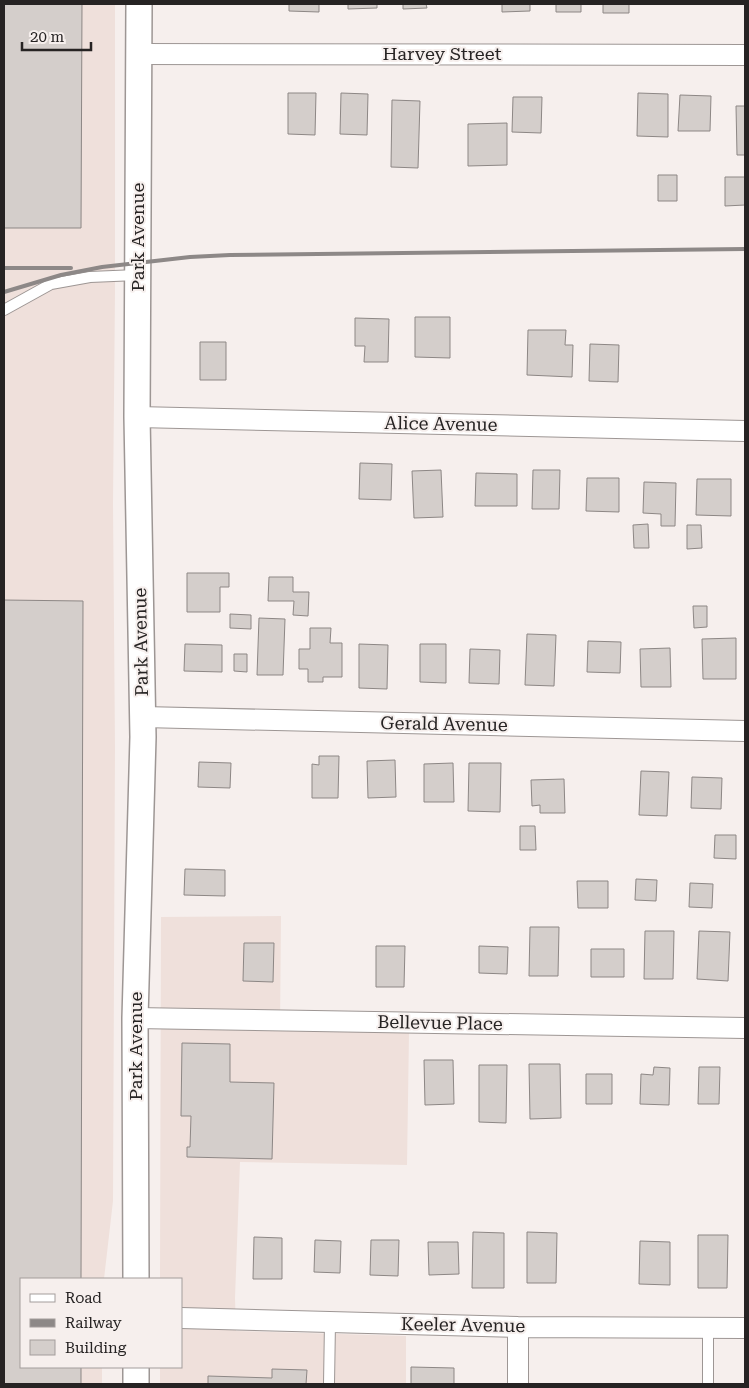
<svg xmlns="http://www.w3.org/2000/svg" width="749" height="1388" font-family="'Roboto Serif',serif">
<style>
.built{fill:#efe0db}
.building{fill:#d4cecb;stroke:#8d8785}
.lines{fill:none;stroke-linecap:round;stroke-linejoin:round}
.service-casing{stroke:#9d9694;stroke-width:12}
.minor-casing{stroke:#9d9694;stroke-width:22}
.tertiary-casing{stroke:#9d9694;stroke-width:28}
.service{stroke:#fff;stroke-width:10}
.minor{stroke:#fff;stroke-width:20}
.tertiary{stroke:#fff;stroke-width:25}
.rail{stroke:#8d8887;stroke-width:4}
.labels{text-anchor:middle;stroke-width:4;stroke-linejoin:round;paint-order:stroke}
.street-label{font-size:18px;fill:#262323;stroke:#f6efed}
</style>
<rect width="100%" height="100%" fill="#f6efed"/>
<path class="built" d="M 4,4 L 115,4 L 115,292 L 113,503 L 115,747 L 113,1201 L 104,1279 L 21,1279 L 21,1367 L 102,1367 L 102,1384 L 4,1384 Z
M 281,916 L 280,1029 L 409,1033 L 407,1165 L 240,1162 L 235,1298 L 236,1331 L 406,1336 L 406,1384 L 160,1384 L 160,1367 L 181,1367 L 181,1279 L 160,1279 L 161,917 Z"/>
<path class="building" d="M 4,4 L 82,4 L 81,228 L 4,228 Z
M 289,4 L 319,4 L 319,12 L 289,11 Z
M 348,4 L 377,4 L 377,8 L 348,9 Z
M 403,4 L 426,4 L 427,8 L 403,9 Z
M 502,4 L 530,4 L 530,11 L 502,12 Z
M 556,4 L 581,4 L 581,12 L 556,12 Z
M 603,4 L 629,4 L 629,13 L 603,13 Z
M 288,93 L 316,93 L 315,135 L 288,134 Z
M 341,93 L 368,94 L 367,135 L 340,134 Z
M 638,93 L 668,94 L 668,137 L 637,136 Z
M 680,95 L 711,96 L 710,131 L 678,131 Z
M 513,97 L 542,97 L 541,133 L 512,132 Z
M 392,100 L 420,101 L 418,168 L 391,167 Z
M 736,106 L 745,106 L 745,155 L 737,155 Z
M 507,123 L 507,165 L 468,166 L 468,124 Z
M 658,175 L 677,175 L 677,201 L 658,201 Z
M 725,177 L 745,177 L 745,205 L 725,206 Z
M 415,317 L 450,317 L 450,358 L 415,357 Z
M 355,318 L 389,319 L 388,362 L 364,362 L 365,346 L 355,346 Z
M 528,330 L 566,330 L 565,345 L 573,345 L 572,377 L 527,375 Z
M 200,342 L 226,342 L 226,380 L 200,380 Z
M 590,344 L 619,345 L 618,382 L 589,381 Z
M 360,463 L 392,464 L 391,500 L 359,499 Z
M 441,470 L 443,517 L 414,518 L 412,471 Z
M 533,470 L 560,470 L 559,509 L 532,509 Z
M 476,473 L 517,474 L 517,506 L 475,506 Z
M 587,478 L 619,478 L 619,512 L 586,511 Z
M 697,479 L 731,479 L 731,516 L 696,515 Z
M 644,482 L 676,483 L 675,526 L 661,526 L 661,514 L 643,513 Z
M 648,524 L 649,548 L 634,548 L 633,525 Z
M 687,525 L 701,525 L 702,548 L 687,549 Z
M 187,573 L 229,573 L 229,587 L 220,587 L 220,612 L 187,612 Z
M 269,577 L 293,577 L 293,592 L 309,592 L 308,616 L 293,615 L 294,601 L 268,601 Z
M 4,600 L 83,601 L 81,1279 L 21,1279 L 21,1367 L 81,1367 L 81,1384 L 4,1384 Z
M 693,606 L 707,606 L 707,627 L 694,628 Z
M 230,614 L 251,615 L 251,629 L 230,628 Z
M 259,618 L 285,619 L 283,675 L 257,675 Z
M 310,628 L 331,628 L 330,643 L 342,643 L 342,677 L 323,677 L 323,682 L 308,682 L 308,669 L 299,669 L 299,649 L 310,649 Z
M 527,634 L 556,635 L 554,686 L 525,685 Z
M 736,638 L 736,679 L 703,679 L 702,639 Z
M 588,641 L 621,642 L 620,673 L 587,672 Z
M 185,644 L 222,645 L 222,672 L 184,671 Z
M 359,644 L 388,645 L 387,689 L 359,688 Z
M 420,644 L 446,644 L 446,683 L 420,682 Z
M 670,648 L 671,687 L 641,687 L 640,649 Z
M 470,649 L 500,650 L 499,684 L 469,683 Z
M 234,654 L 247,654 L 247,672 L 234,671 Z
M 319,756 L 339,756 L 338,798 L 312,798 L 312,764 L 319,765 Z
M 395,760 L 396,797 L 368,798 L 367,761 Z
M 199,762 L 231,763 L 230,788 L 198,787 Z
M 453,763 L 454,802 L 424,802 L 424,764 Z
M 469,763 L 501,763 L 500,812 L 468,811 Z
M 641,771 L 669,772 L 667,816 L 639,815 Z
M 692,777 L 722,778 L 721,809 L 691,808 Z
M 564,779 L 565,813 L 540,813 L 540,805 L 532,806 L 531,780 Z
M 520,826 L 535,826 L 536,850 L 520,850 Z
M 715,835 L 736,835 L 736,859 L 714,858 Z
M 185,869 L 225,870 L 225,896 L 184,895 Z
M 636,879 L 657,880 L 656,901 L 635,900 Z
M 577,881 L 608,881 L 608,908 L 578,908 Z
M 690,883 L 713,884 L 712,908 L 689,907 Z
M 530,927 L 559,927 L 558,976 L 529,976 Z
M 645,931 L 674,931 L 673,979 L 644,979 Z
M 699,931 L 730,932 L 728,981 L 697,979 Z
M 244,943 L 274,943 L 273,982 L 243,981 Z
M 376,946 L 405,946 L 404,987 L 376,987 Z
M 479,946 L 508,947 L 507,974 L 479,973 Z
M 591,949 L 624,949 L 624,977 L 591,977 Z
M 182,1043 L 230,1044 L 230,1082 L 274,1083 L 272,1159 L 187,1157 L 187,1147 L 190,1147 L 191,1116 L 181,1116 Z
M 424,1060 L 453,1060 L 454,1104 L 425,1105 Z
M 529,1064 L 560,1064 L 561,1118 L 530,1119 Z
M 479,1065 L 507,1065 L 506,1123 L 479,1122 Z
M 654,1067 L 670,1068 L 669,1105 L 640,1104 L 641,1074 L 653,1075 Z
M 699,1067 L 720,1067 L 719,1104 L 698,1104 Z
M 586,1074 L 612,1074 L 612,1104 L 586,1104 Z
M 473,1232 L 504,1233 L 504,1288 L 472,1288 Z
M 527,1232 L 557,1233 L 556,1283 L 527,1283 Z
M 698,1235 L 728,1235 L 727,1288 L 698,1288 Z
M 254,1237 L 282,1238 L 282,1279 L 253,1279 Z
M 315,1240 L 341,1241 L 340,1273 L 314,1272 Z
M 371,1240 L 399,1240 L 398,1276 L 370,1275 Z
M 640,1241 L 670,1242 L 670,1285 L 639,1284 Z
M 428,1242 L 458,1242 L 459,1274 L 429,1275 Z
M 411,1367 L 454,1368 L 454,1384 L 411,1384 Z
M 272,1369 L 307,1370 L 306,1384 L 208,1384 L 208,1376 L 272,1378 Z"/>
<g class="lines">
<defs>
<path id="service" d="M 4,310 L 51,284 L 90,277 L 137,275
M 708,1328 L 708,1384
M 329,1384 L 330,1322"/>
<path id="minor" d="M 139,54 L 745,55
M 137,417 L 745,431
M 143,717 L 745,731
M 135,1018 L 745,1028
M 181,1318 L 518,1327 L 745,1328
M 518,1384 L 518,1327"/>
<path id="tertiary" d="M 136,1279 L 135,1018 L 143,737 L 137,417 L 139,4
M 136,1384 L 136,1367"/>
</defs>
<use href="#service" class="service-casing"/>
<use href="#minor" class="minor-casing"/>
<use href="#tertiary" class="tertiary-casing"/>
<use href="#service" class="service"/>
<use href="#minor" class="minor"/>
<use href="#tertiary" class="tertiary"/>
<path class="rail" d="M 4,268 L 71,268
M 4,292 L 61,275 L 102,267 L 190,257 L 230,255 L 745,249"/>
</g>
<g class="labels">
<g class="street-label">
<text x="442" y="60">Harvey Street</text>
<text transform="translate(138 237) rotate(-90)" y="6">Park Avenue</text>
<text transform="translate(441 424) rotate(1)" y="6">Alice Avenue</text>
<text transform="translate(141 642) rotate(-91)" y="6">Park Avenue</text>
<text transform="translate(444 724) rotate(1)" y="6">Gerald Avenue</text>
<text transform="translate(440 1023) rotate(1)" y="6">Bellevue Place</text>
<text transform="translate(136 1046) rotate(-90)" y="6">Park Avenue</text>
<text transform="translate(463 1325) rotate(1)" y="6">Keeler Avenue</text>
</g>
</g>
<rect width="749" height="1388" fill="none" stroke="#262323" stroke-width="10"/>
<rect x="20" y="1278" width="162" height="90" fill="#f6efed" stroke="#a39d9c"/>
<rect x="30" y="1294" width="25" height="8" fill="#ffffff" stroke="#a39d9c"/>
<text x="65" y="1303" font-size="15" fill="#262323">Road</text>
<rect x="30" y="1319" width="25" height="8" fill="#8d8887" stroke="#a39d9c"/>
<text x="65" y="1328" font-size="15" fill="#262323">Railway</text>
<rect x="30" y="1340" width="25" height="15" fill="#d4cecb" stroke="#a39d9c"/>
<text x="65" y="1353" font-size="15" fill="#262323">Building</text>
<path d="M22 42v8h69v-8" fill="none" stroke="#262323" stroke-width="2.5"/>
<text x="30" y="42" font-size="15" fill="#262323" stroke="#f6efed" stroke-width="4" paint-order="stroke">20 m</text>
</svg>
